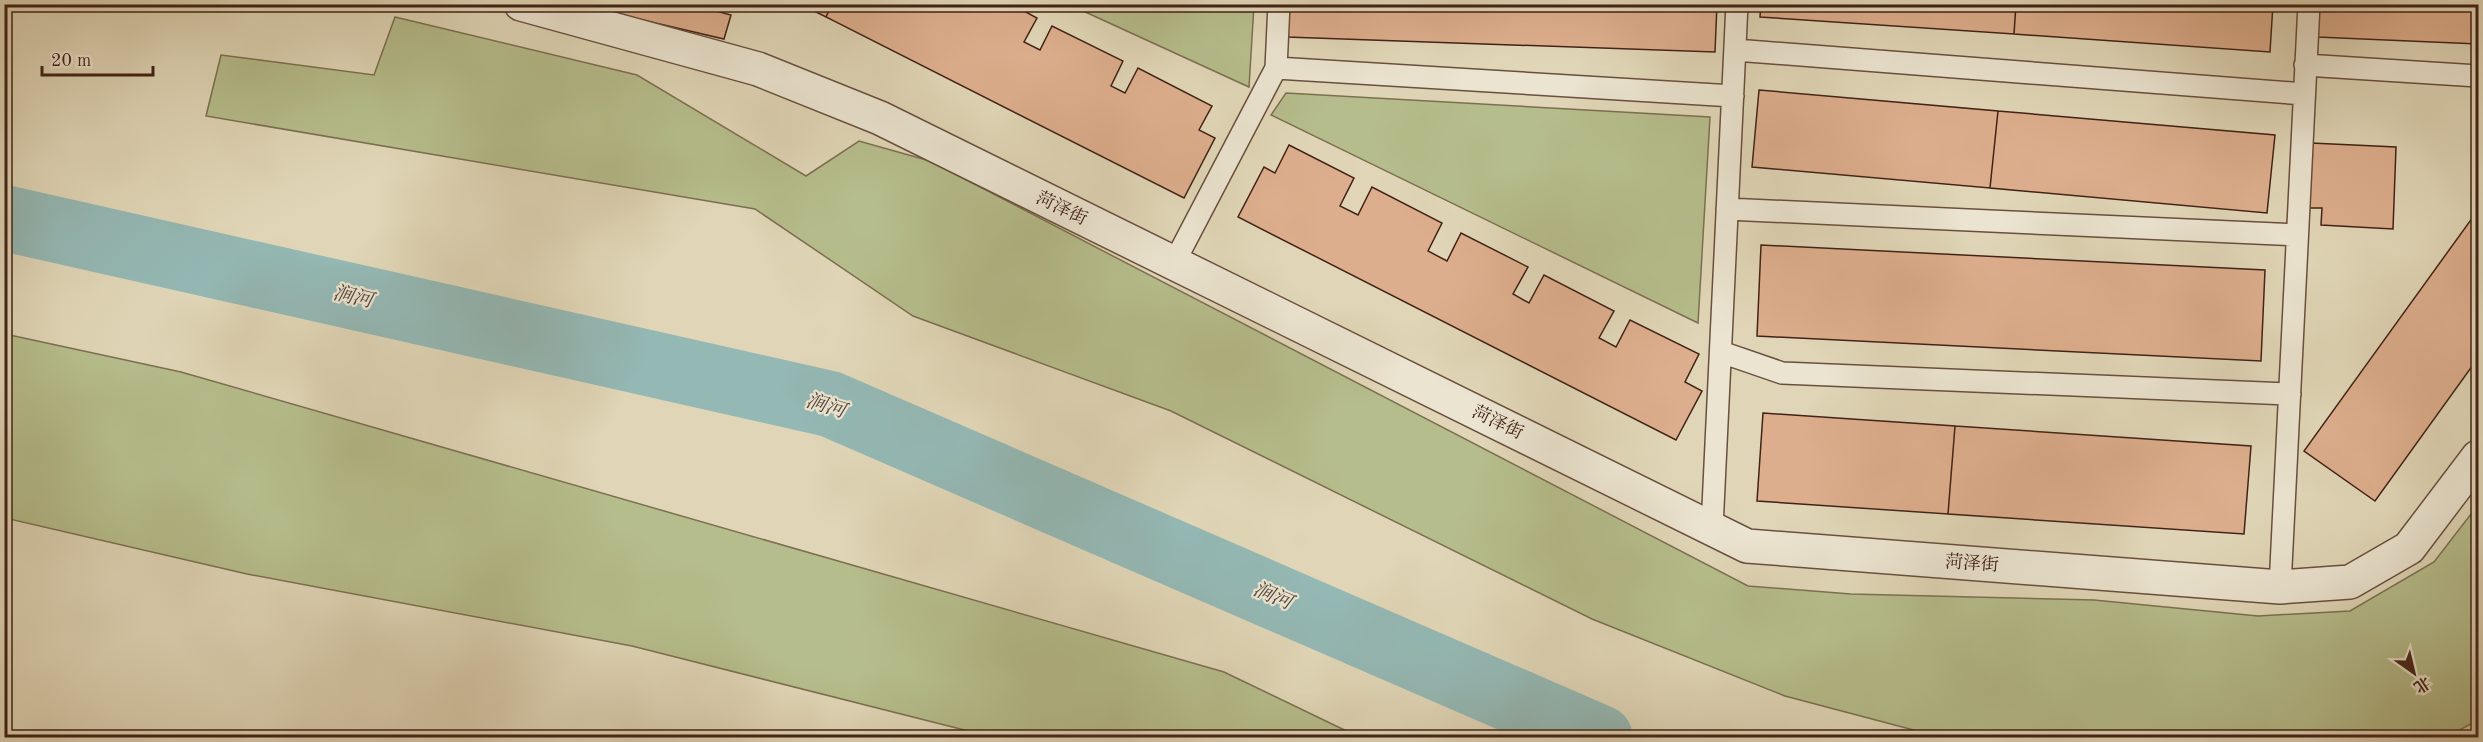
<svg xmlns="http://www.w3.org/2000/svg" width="2483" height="742" font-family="'Old Standard TT','Noto Serif SC',serif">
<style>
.green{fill:#b6bd8c;stroke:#7c7051;stroke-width:1.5}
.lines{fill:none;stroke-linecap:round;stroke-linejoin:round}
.river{stroke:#94b8b4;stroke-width:66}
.building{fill:#ddae8d;stroke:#412216;stroke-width:1.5}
.lane-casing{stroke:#694f3e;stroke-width:24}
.street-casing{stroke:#694f3e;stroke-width:36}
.lane{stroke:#ebe4d0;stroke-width:21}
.street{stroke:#ebe4d0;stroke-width:33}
.labels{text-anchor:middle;stroke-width:4.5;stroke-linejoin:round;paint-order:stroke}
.street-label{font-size:18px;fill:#412216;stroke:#ebe4d0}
.water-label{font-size:20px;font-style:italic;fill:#56483e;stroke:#ebe4d0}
</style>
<rect width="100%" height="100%" fill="#e0d6b7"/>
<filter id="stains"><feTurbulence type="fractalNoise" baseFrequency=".00333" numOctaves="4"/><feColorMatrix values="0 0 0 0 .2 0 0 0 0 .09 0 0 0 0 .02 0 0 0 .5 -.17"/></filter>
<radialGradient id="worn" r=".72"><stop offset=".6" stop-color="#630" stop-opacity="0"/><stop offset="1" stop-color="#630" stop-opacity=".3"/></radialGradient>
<path class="green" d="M 1070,5 L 1254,5 L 1249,87 Z
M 395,17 L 637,75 L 806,176 L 859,141 L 930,161 L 1748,586 L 1851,594 L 2094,600 L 2258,616 L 2350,611 L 2434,562 L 2478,505 L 2478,720 L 2445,738 L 1940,737 L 1785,696 L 1592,619 L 1171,411 L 913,316 L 755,209 L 206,116 L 221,55 L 374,75 Z
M 1286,93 L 1710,117 L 1698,323 L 1271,115 Z
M 5,334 L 181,372 L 1224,672 L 1359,737 L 992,737 L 632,646 L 247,574 L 5,518 Z"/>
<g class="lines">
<path class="river" d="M 4,218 L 830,404 L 1600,738"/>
</g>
<path class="building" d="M 574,4 L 690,4 L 731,15 L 724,39 Z
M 800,4 L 832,4 L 826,17 Z
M 832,4 L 1011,4 L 1037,18 L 1024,42 L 1040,50 L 1052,26 L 1123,61 L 1111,86 L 1125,93 L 1138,68 L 1212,106 L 1199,130 L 1215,138 L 1184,198 L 826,17 Z
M 1288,4 L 1717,4 L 1715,52 L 1287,37 Z
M 1761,4 L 2016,4 L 2014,34 L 1760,17 Z
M 2016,4 L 2273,4 L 2270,52 L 2014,34 Z
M 2319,4 L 2478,4 L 2478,44 L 2317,37 Z
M 1759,90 L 1998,111 L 1990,188 L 1752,167 Z
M 1998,111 L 2275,135 L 2267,213 L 1990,188 Z
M 2311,143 L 2396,147 L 2393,229 L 2321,225 L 2322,208 L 2308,208 Z
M 1289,145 L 1354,178 L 1340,206 L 1358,215 L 1372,187 L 1442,223 L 1428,251 L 1447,261 L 1461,233 L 1528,267 L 1513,294 L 1529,303 L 1544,275 L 1614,311 L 1599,338 L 1616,347 L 1630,320 L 1699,354 L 1685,382 L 1702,391 L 1676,440 L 1238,217 L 1264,167 L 1275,173 Z
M 2478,210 L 2478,358 L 2375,501 L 2304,451 Z
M 1761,245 L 2265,270 L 2261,361 L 1757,336 Z
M 1763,413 L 1955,426 L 1948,514 L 1757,501 Z
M 1955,426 L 2251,446 L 2244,534 L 1948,514 Z"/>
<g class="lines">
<defs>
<path id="lane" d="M 1735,50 L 2304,94
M 2305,65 L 2478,76
M 1276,68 L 1733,96
M 1727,209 L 2297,235
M 1174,263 L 1276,68 L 1279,4
M 1721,352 L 1782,373 L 2290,394
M 1712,528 L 1737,4
M 2280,587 L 2309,4"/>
<path id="street" d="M 521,4 L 758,69 L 880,118 L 1747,546 L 2280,587 L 2350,582 L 2409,548 L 2478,457"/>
</defs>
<use href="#lane" class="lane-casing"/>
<use href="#street" class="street-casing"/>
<use href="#lane" class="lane"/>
<use href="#street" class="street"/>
</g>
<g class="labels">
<g class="street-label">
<text transform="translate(1062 208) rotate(26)" y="6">菏泽街</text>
<text transform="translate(1498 422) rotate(26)" y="6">菏泽街</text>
<text transform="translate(1972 563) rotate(4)" y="6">菏泽街</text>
</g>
<g class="water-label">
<text transform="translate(353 296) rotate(13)" y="7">涧河</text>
<text transform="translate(826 405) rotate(17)" y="7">涧河</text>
<text transform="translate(1273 595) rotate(23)" y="7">涧河</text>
</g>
</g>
<rect width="2483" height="742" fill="none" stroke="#e0d6b7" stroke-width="24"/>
<rect x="6" y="6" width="2471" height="730" fill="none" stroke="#412216" stroke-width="3"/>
<rect x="12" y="12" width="2459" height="718" fill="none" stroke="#412216" stroke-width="1.5"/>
<g transform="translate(2414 673) rotate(146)" stroke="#ebe4d0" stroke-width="4.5" paint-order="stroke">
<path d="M0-4.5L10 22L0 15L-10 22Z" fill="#412216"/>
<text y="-9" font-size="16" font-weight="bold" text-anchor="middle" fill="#412216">北</text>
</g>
<path d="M42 66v9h111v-9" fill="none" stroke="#412216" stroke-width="3"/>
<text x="51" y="66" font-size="18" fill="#412216" stroke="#ebe4d0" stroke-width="4.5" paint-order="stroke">20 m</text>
<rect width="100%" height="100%" filter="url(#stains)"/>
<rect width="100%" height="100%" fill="url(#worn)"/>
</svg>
